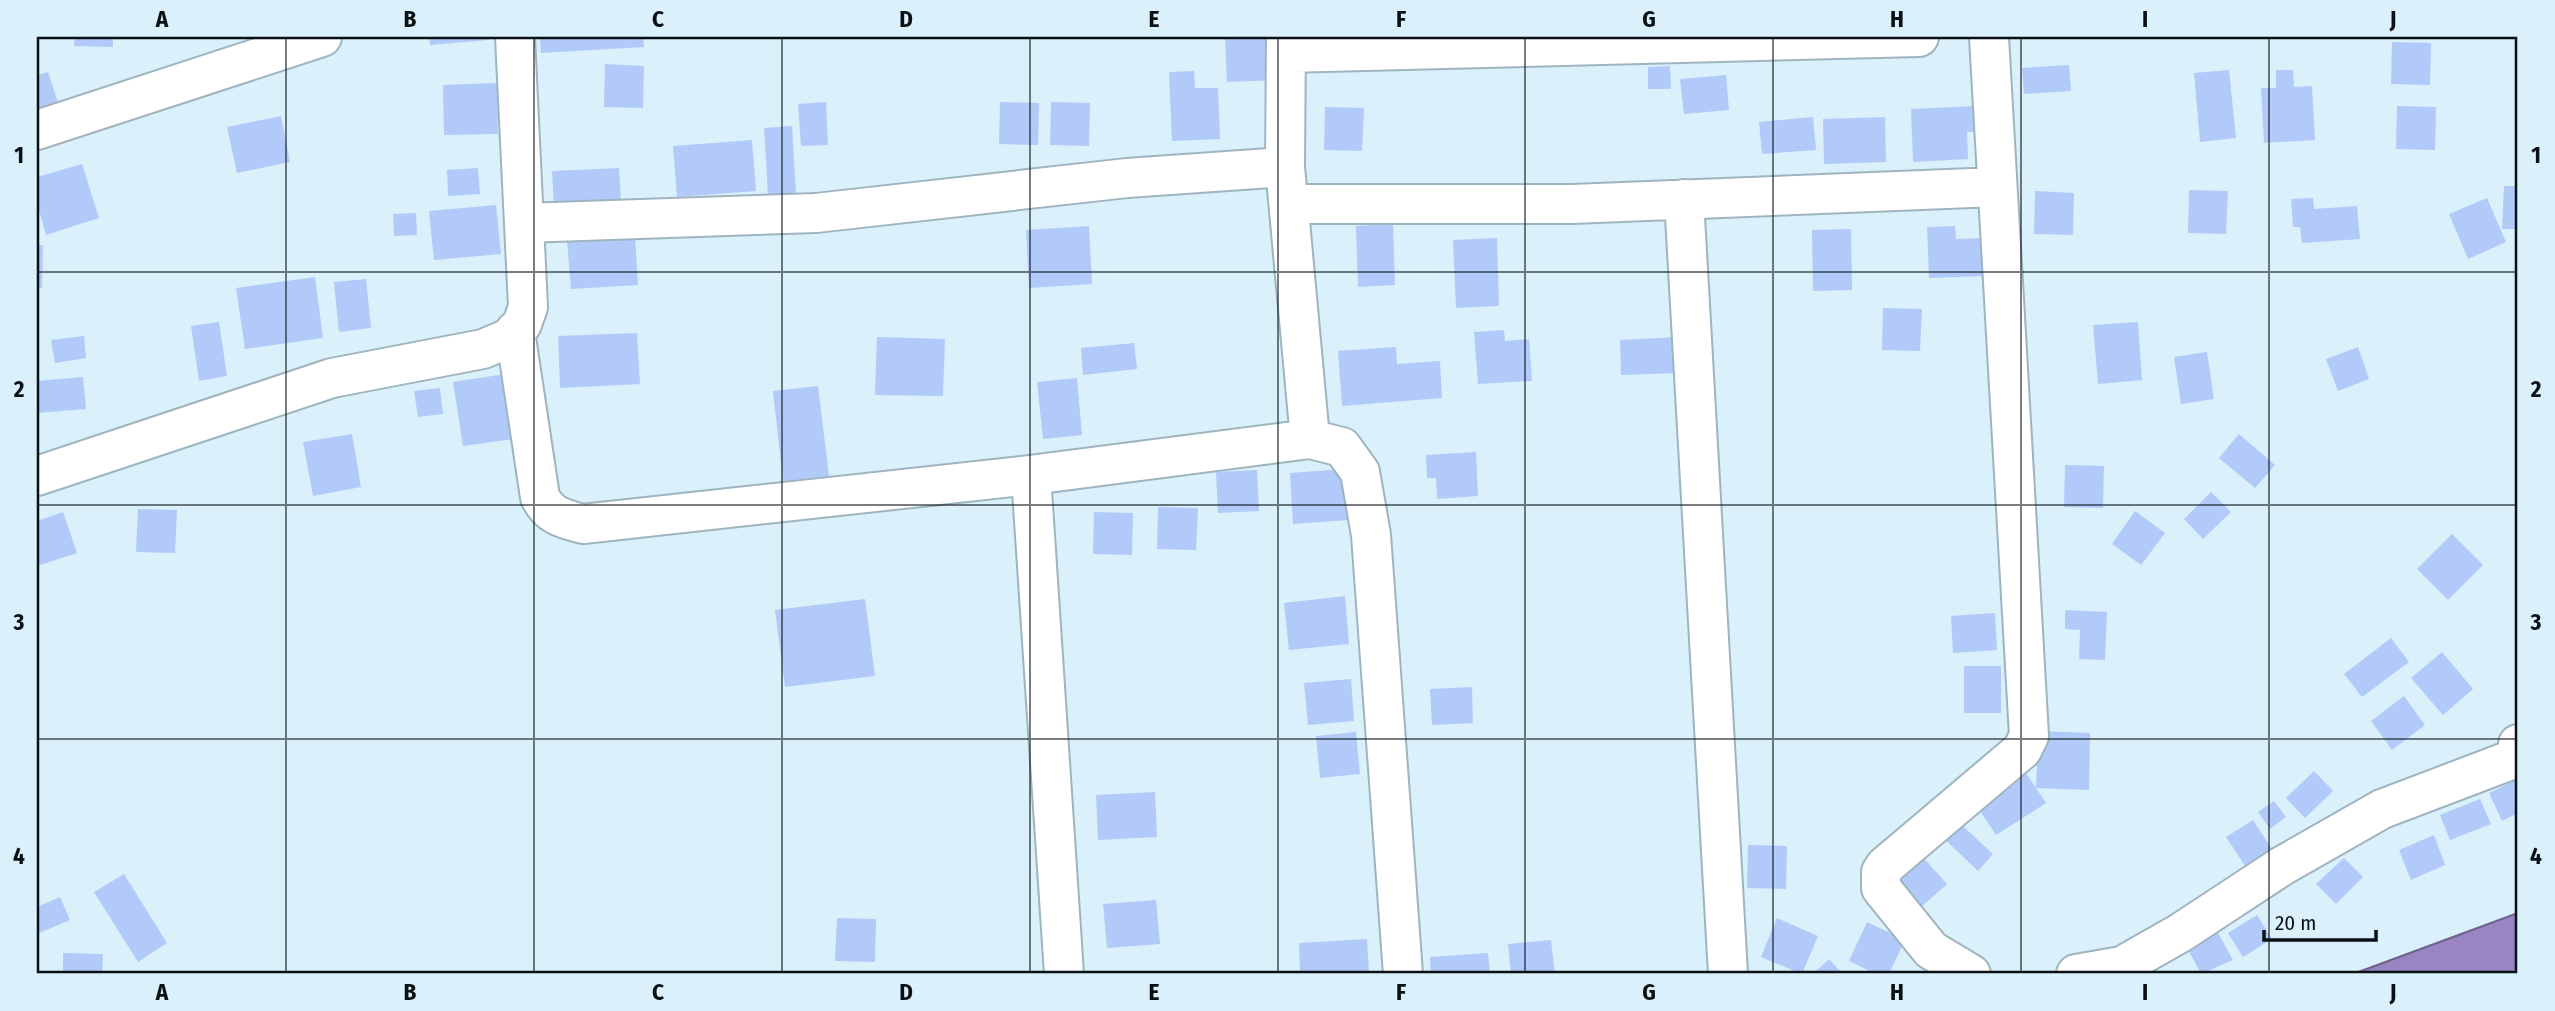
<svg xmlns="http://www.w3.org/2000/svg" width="2555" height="1011" font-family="'Fira Sans Condensed',sans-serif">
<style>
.water{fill:#9885c2;stroke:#6d628e;stroke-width:2}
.building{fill:#b1cafa}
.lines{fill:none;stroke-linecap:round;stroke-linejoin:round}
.street-casing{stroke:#9fb4bf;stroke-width:42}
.street{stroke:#fff;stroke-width:38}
.grid{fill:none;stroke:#0a1115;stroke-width:2;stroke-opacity:0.55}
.neatline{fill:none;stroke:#0a1115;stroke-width:2.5}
.grid-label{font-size:23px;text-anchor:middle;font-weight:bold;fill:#0a1115}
</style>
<rect width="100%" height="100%" fill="#daf0fb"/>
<path class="water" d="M 2518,913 L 2518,974 L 2353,974 Z"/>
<path class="building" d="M 75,37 L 113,37 L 113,47 L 74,46 Z
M 429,37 L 489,37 L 489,40 L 430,45 Z
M 540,37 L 643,37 L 644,47 L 541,53 Z
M 1225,37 L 1275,37 L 1276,80 L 1227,82 Z
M 2392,42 L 2431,43 L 2430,85 L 2391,84 Z
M 605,64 L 644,66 L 643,108 L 604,107 Z
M 2069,65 L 2071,91 L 2024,94 L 2022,68 Z
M 1670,66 L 1671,89 L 1648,89 L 1648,67 Z
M 2229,70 L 2236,138 L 2200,142 L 2194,73 Z
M 2276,70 L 2293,70 L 2294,87 L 2312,86 L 2315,140 L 2264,143 L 2261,88 L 2276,88 Z
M 1194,71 L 1195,88 L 1218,88 L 1220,139 L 1172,141 L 1169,72 Z
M 48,72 L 59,106 L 37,112 L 37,75 Z
M 1726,75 L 1729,110 L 1684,114 L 1680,79 Z
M 497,83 L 498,134 L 444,135 L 443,85 Z
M 826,102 L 828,145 L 801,146 L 798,104 Z
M 1000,102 L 1039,103 L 1038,145 L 999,144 Z
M 1051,102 L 1090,103 L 1089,146 L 1050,145 Z
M 1975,106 L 1976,132 L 1967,132 L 1968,159 L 1913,162 L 1911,109 Z
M 2397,106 L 2436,107 L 2435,150 L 2396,149 Z
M 1325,107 L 1364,108 L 1362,151 L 1324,150 Z
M 281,116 L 290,162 L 237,173 L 227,127 Z
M 1813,117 L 1816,150 L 1762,154 L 1759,122 Z
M 1885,117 L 1886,162 L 1824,164 L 1823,119 Z
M 792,126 L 796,194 L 768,195 L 764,128 Z
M 752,140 L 756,191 L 677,197 L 673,146 Z
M 82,164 L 99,218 L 46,235 L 37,203 L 37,177 Z
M 478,168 L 480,194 L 448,196 L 447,170 Z
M 619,168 L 621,203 L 554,206 L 552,171 Z
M 2504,186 L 2518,186 L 2518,229 L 2502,229 Z
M 2189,190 L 2228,191 L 2226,234 L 2188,233 Z
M 2035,191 L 2074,193 L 2073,235 L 2034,234 Z
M 2313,198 L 2314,209 L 2357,206 L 2360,239 L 2302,243 L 2300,227 L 2293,227 L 2291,199 Z
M 2487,198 L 2506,242 L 2468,259 L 2449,214 Z
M 496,205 L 501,254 L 434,260 L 429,211 Z
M 416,213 L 417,235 L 394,236 L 393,214 Z
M 1393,224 L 1395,285 L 1358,287 L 1356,226 Z
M 1089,226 L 1092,284 L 1029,288 L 1026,230 Z
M 1955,226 L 1956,239 L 1984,238 L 1986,276 L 1929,278 L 1927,227 Z
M 1851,229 L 1852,290 L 1813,291 L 1812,230 Z
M 635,236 L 638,285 L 571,289 L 567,240 Z
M 1497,238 L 1499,306 L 1456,308 L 1453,240 Z
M 37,245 L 43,245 L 42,288 L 37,288 Z
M 315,277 L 323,338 L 245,349 L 236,288 Z
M 366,279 L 371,328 L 339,332 L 334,282 Z
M 1883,308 L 1922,309 L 1920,351 L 1882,350 Z
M 219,322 L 227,376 L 199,381 L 191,326 Z
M 2138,322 L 2142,380 L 2098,384 L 2093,325 Z
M 1504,330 L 1505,341 L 1529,339 L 1532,381 L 1478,384 L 1474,332 Z
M 637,333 L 640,384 L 560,388 L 558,336 Z
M 84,336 L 86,358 L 55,363 L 51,340 Z
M 877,337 L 945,339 L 943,396 L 875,395 Z
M 1678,337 L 1679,373 L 1621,375 L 1620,340 Z
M 1134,343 L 1137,369 L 1083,375 L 1081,348 Z
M 1396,347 L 1397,364 L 1440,361 L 1442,398 L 1342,406 L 1338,351 Z
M 2358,347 L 2369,379 L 2338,391 L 2326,359 Z
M 2207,352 L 2214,399 L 2181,404 L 2174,357 Z
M 511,373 L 520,438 L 463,446 L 453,382 Z
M 83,377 L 86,409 L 37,413 L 37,381 Z
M 1077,378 L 1082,435 L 1043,439 L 1037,382 Z
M 818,386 L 829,476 L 783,481 L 773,391 Z
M 440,388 L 443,414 L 418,417 L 414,391 Z
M 352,434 L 361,487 L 313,496 L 303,442 Z
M 2239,434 L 2275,465 L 2255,488 L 2219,458 Z
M 1476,452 L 1478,496 L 1437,499 L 1436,478 L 1427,478 L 1426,455 Z
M 2065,465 L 2104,466 L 2103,508 L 2064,507 Z
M 1344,469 L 1348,520 L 1293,524 L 1290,473 Z
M 1257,470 L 1259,511 L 1218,513 L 1216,472 Z
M 2211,492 L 2231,512 L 2203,539 L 2184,519 Z
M 1158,507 L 1198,508 L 1196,550 L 1157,549 Z
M 138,509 L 177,510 L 175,553 L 136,552 Z
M 2135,511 L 2165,533 L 2141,565 L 2112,544 Z
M 63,512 L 77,553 L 37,566 L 37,521 Z
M 1094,512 L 1133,513 L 1132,555 L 1093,554 Z
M 2452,534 L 2483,565 L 2448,600 L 2417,569 Z
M 1345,596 L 1349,644 L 1289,650 L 1284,603 Z
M 865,599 L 875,676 L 785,687 L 775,610 Z
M 2065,610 L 2107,612 L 2105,660 L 2079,659 L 2080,630 L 2065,629 Z
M 1995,613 L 1997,650 L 1953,653 L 1951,616 Z
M 2391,638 L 2409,662 L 2362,697 L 2344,674 Z
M 2442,652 L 2473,689 L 2443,715 L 2411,678 Z
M 1964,666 L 2001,666 L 2001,713 L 1964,713 Z
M 1351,679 L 1354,721 L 1308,725 L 1304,683 Z
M 1472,687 L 1473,723 L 1432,725 L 1430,689 Z
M 2404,696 L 2425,725 L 2392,750 L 2371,721 Z
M 2038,731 L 2090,733 L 2089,790 L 2036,788 Z
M 1356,732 L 1360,774 L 1320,778 L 1316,736 Z
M 2022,767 L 2046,803 L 1996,835 L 1972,799 Z
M 2314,771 L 2333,791 L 2305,818 L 2286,798 Z
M 2518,779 L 2518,813 L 2502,821 L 2489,793 Z
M 1155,792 L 1157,837 L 1098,840 L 1096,795 Z
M 2480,799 L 2491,824 L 2450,840 L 2440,815 Z
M 2274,801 L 2286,817 L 2270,829 L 2258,812 Z
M 1952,816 L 1993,854 L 1978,871 L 1937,832 Z
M 2253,820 L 2275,854 L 2249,872 L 2226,837 Z
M 2434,835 L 2445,865 L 2411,880 L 2399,850 Z
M 1748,845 L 1787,846 L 1786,889 L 1747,888 Z
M 1920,854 L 1947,884 L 1920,908 L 1893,879 Z
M 2344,858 L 2363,877 L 2336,904 L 2316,884 Z
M 124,874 L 167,943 L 138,962 L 94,892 Z
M 60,897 L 70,920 L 37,934 L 37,907 Z
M 1156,900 L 1160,944 L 1107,948 L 1103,904 Z
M 2257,915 L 2272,939 L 2243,957 L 2228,933 Z
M 837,918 L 876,919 L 875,962 L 835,961 Z
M 1777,918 L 1818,936 L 1802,974 L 1761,957 Z
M 1867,922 L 1905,940 L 1889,974 L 1876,974 L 1849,961 Z
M 2218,933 L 2233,960 L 2201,974 L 2188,949 Z
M 1367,939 L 1369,974 L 1300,974 L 1299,943 Z
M 1551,940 L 1555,974 L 1511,974 L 1508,944 Z
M 63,953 L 103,954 L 102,974 L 63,974 Z
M 1488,953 L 1490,974 L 1431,974 L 1430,957 Z
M 1829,959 L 1843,974 L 1813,974 Z"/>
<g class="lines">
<defs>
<path id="street" d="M 1286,37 L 1285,167 L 1310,439
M 1286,53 L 1919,37
M 37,130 L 322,37
M 1684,199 L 1728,974
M 1289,204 L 1572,204 L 1997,187
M 524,223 L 816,213 L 1127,178 L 1285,167
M 515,331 L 540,497 C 549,516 564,519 583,524 L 1031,475 L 1310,439 L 1342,447 L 1360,472 L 1371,535 L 1403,974
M 1031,475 L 1064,974
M 37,476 L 332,378 L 483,349 L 509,338 L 522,324 L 528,307 L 515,37
M 1971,974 L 1931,950 L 1881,888 L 1881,872 L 1885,866 L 2022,750 L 2029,736 L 1989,37
M 2076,974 L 2122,966 L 2180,933 L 2282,866 L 2382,809 L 2511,760 L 2517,753 L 2518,744"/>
</defs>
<use href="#street" class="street-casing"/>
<use href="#street" class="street"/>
</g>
<path class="grid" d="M 286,37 L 286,974M 534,37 L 534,974M 782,37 L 782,974M 1030,37 L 1030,974M 1278,37 L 1278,974M 1525,37 L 1525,974M 1773,37 L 1773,974M 2021,37 L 2021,974M 2269,37 L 2269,974M 37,272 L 2518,272M 37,505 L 2518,505M 37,739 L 2518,739"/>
<rect width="2555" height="1011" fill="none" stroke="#daf0fb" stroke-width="77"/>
<path d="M2264 930v10h112v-10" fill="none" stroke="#0a1115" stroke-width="3.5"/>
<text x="2275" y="930" font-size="21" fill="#0a1115" stroke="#daf0fb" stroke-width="5" paint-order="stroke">20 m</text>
<rect x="38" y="38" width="2478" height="934" class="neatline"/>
<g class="grid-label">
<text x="162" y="27">A</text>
<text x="410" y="27">B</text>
<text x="658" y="27">C</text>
<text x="906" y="27">D</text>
<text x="1154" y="27">E</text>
<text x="1401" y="27">F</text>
<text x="1649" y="27">G</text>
<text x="1897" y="27">H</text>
<text x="2145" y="27">I</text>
<text x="2393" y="27">J</text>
<text x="19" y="163">1</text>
<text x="2536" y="163">1</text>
<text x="19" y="397">2</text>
<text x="2536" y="397">2</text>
<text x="19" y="630">3</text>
<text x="2536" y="630">3</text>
<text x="19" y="864">4</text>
<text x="2536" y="864">4</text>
<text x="162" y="1000">A</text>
<text x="410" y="1000">B</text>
<text x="658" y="1000">C</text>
<text x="906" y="1000">D</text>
<text x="1154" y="1000">E</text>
<text x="1401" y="1000">F</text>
<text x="1649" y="1000">G</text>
<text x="1897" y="1000">H</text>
<text x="2145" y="1000">I</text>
<text x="2393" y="1000">J</text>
</g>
</svg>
